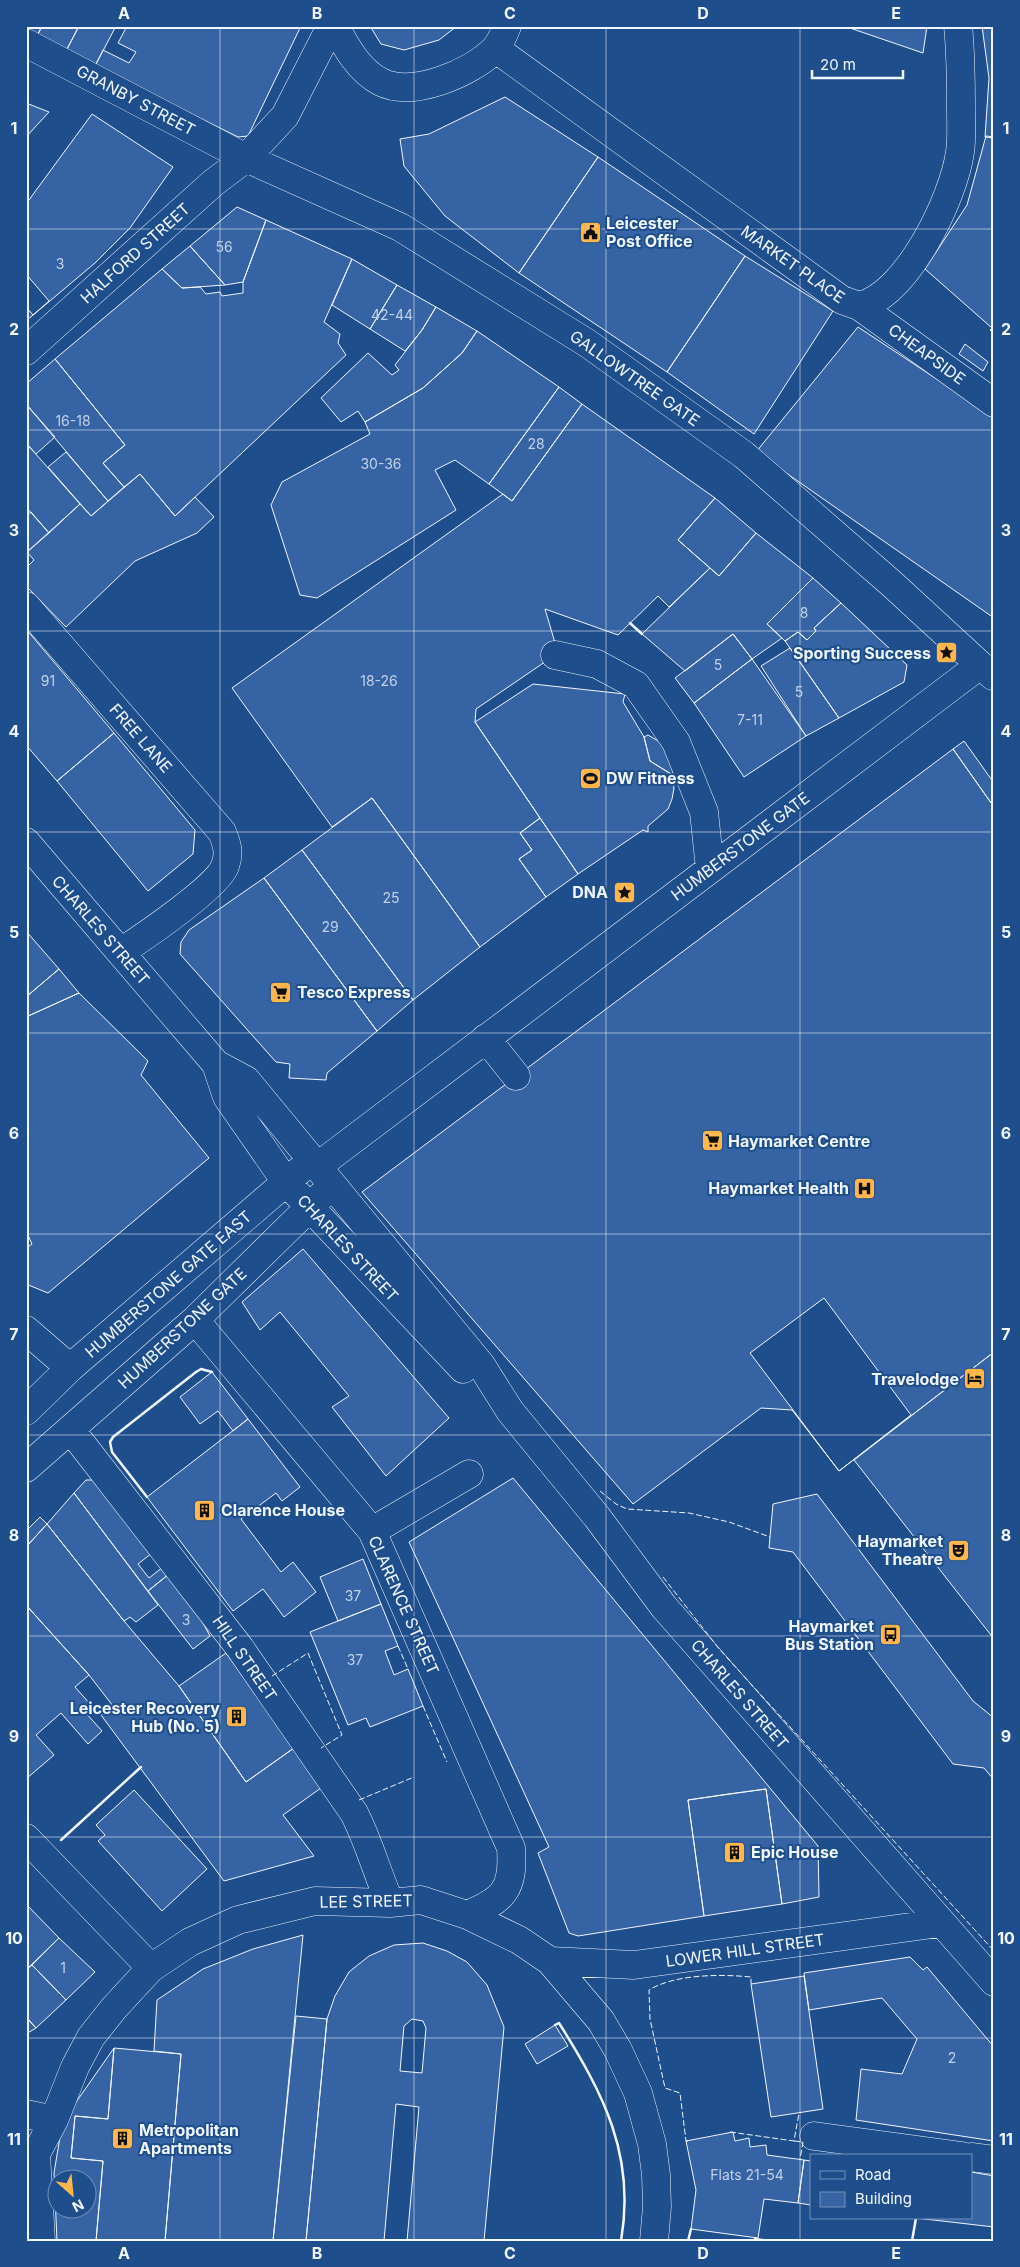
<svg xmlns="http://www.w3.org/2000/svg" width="1020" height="2267" font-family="Inter,sans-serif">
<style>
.building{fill:#3563a3;stroke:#f2f6ff;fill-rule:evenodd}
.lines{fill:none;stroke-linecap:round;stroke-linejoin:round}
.minor-casing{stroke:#f2f6ff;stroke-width:29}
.minor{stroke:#1f4e8c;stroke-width:28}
.fence{stroke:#f2f6ff;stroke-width:1;stroke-dasharray:6 2.5;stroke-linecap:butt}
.wall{stroke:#f2f6ff;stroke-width:2.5}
.grid{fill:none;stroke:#f2f6ff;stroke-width:1;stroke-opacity:0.55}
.labels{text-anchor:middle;stroke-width:4;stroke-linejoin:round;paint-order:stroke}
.number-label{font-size:14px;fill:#c3d1e8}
.street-label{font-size:16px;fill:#f2f6ff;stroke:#1f4e8c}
.poi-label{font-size:16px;font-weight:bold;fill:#f2f6ff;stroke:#1f4e8c;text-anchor:start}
.neatline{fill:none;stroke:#f2f6ff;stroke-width:2}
.grid-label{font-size:16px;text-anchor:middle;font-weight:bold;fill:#f2f6ff}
</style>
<rect width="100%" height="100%" fill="#1f4e8c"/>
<path class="building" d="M 26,26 L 42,26 L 37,36 L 26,30 Z
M 42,26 L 79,26 L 66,51 L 37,36 Z
M 79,26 L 116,26 L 95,66 L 66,51 Z
M 127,26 L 301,26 L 248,136 L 238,137 L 95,66 L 103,50 L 129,63 L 136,52 L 118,43 Z
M 370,26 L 457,26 L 439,40 L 404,50 L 381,44 Z
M 844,26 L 927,26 L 923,53 Z
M 982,26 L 994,26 L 994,138 L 985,137 L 989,78 Z
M 505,97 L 598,157 L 519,273 L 445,216 L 404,166 L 400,139 L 429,134 Z
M 26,103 L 49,112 L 26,137 Z
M 92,114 L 173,167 L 130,228 L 95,263 L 26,321 L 26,204 Z
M 986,136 L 994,137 L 994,333 L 990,330 L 992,328 L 925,269 L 967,205 Z
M 598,157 L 745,256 L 667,372 L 519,273 Z
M 237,207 L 266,220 L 243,282 L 225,285 L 190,246 Z
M 266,220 L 352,259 L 324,322 L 340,334 L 338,343 L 346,355 L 175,516 L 140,474 L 124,487 L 103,463 L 125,445 L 55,359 L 162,269 L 182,288 L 200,287 L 206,294 L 220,292 L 222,296 L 243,293 L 243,282 Z
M 190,246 L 225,285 L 182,288 L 162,269 Z
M 745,256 L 833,311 L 754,434 L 667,372 Z
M 352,259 L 397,285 L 370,329 L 332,305 Z
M 26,274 L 49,301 L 33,315 L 26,307 Z
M 397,285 L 436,307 L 422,330 L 405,351 L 370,329 Z
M 436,307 L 477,331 L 462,353 L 423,388 L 365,422 L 358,411 L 341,422 L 321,398 L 368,353 L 392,375 L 399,370 L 395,365 L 422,330 Z
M 858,327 L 994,417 L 994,618 L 756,452 Z
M 477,331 L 559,387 L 489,484 L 455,460 L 435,470 L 456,510 L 317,598 L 300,595 L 271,505 L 282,482 L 370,434 L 365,422 L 423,388 L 462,353 Z
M 965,344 L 988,362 L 983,371 L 959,354 Z
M 55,359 L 125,445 L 103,463 L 124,487 L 108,501 L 26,404 L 26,384 Z
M 559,387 L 582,404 L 512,501 L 489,484 Z
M 26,404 L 55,437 L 36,454 L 26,443 Z
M 582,404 L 715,498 L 678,540 L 710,568 L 669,607 L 658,596 L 618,635 L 545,609 L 558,653 L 476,709 L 475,722 L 540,818 L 520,833 L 532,850 L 519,859 L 546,897 L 480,947 L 372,798 L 332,827 L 232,688 L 503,494 L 512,501 Z
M 26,443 L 80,504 L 49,533 L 26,507 Z
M 66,452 L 108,501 L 91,516 L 48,467 Z
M 140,474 L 175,516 L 195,497 L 214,517 L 197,533 L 135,561 L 66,627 L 26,586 L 26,568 L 34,560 L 27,552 L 80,504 L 91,516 Z
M 715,498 L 756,533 L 719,576 L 678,540 Z
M 31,512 L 49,533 L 26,553 L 26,516 Z
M 756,533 L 813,578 L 767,624 L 782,638 L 752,659 L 733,634 L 685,671 L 642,634 L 710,568 L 719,576 Z
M 813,578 L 841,603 L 814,628 L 816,631 L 807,640 L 798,632 L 785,641 L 767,624 Z
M 841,603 L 907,665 L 904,682 L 839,718 L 785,641 L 798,632 L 807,640 L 816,631 L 814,628 Z
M 26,629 L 114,733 L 57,781 L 26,745 Z
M 733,634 L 752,659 L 694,703 L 675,678 Z
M 790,648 L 839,718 L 806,736 L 761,666 Z
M 752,659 L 806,736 L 744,777 L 694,703 Z
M 533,684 L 625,694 L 623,702 L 644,737 L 650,761 L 671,774 L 674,788 L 672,799 L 668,809 L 648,826 L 648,832 L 643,830 L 578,874 L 475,722 Z
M 114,733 L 195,830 L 193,854 L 148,891 L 57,781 Z
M 648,735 L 670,748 L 674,772 L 671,774 L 650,761 L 644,737 Z
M 964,741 L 994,783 L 994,807 L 953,749 Z
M 953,749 L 994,807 L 994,1352 L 839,1471 L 792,1410 L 761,1408 L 633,1504 L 362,1192 Z
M 372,798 L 480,947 L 413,1000 L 302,850 Z
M 540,818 L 578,874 L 546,897 L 519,859 L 532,850 L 520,833 Z
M 302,850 L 413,1000 L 377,1031 L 264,878 Z
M 264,878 L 377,1031 L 327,1073 L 326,1080 L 289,1078 L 290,1064 L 276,1062 L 180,954 L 181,942 L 189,930 Z
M 26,931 L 59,969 L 26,997 Z
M 59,969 L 79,993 L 26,1017 L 26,997 Z
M 79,993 L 148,1061 L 141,1075 L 209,1158 L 48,1293 L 26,1284 L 26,1248 L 32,1244 L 26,1231 L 26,1017 Z
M 303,1249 L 449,1418 L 386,1476 L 332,1407 L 349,1396 L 280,1312 L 260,1330 L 242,1302 Z
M 824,1298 L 911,1415 L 839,1471 L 750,1353 Z
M 994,1352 L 994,1639 L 854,1460 Z
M 212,1372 L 248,1419 L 233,1431 L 218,1411 L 200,1424 L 180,1397 Z
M 248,1419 L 300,1487 L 282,1501 L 276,1493 L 241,1519 L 281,1572 L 293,1562 L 316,1592 L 284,1617 L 263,1589 L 233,1611 L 147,1497 Z
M 513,1478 L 818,1846 L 819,1897 L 782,1904 L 766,1789 L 728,1794 L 688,1800 L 704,1916 L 578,1936 L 569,1933 L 538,1853 L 549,1847 L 409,1542 Z
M 86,1480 L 93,1480 L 152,1553 L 138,1564 L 149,1578 L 163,1567 L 169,1574 L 148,1591 L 74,1493 Z
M 74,1493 L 158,1605 L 136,1622 L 130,1617 L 124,1621 L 47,1524 Z
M 817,1494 L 973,1701 L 994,1718 L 994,1780 L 984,1768 L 953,1764 L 793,1552 L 769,1548 L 773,1504 Z
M 40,1517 L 47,1524 L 26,1547 L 26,1531 Z
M 47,1524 L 124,1621 L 179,1686 L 246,1782 L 294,1748 L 321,1788 L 283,1815 L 314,1856 L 224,1881 L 101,1715 L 113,1706 L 89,1675 L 26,1605 L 26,1547 Z
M 363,1559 L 381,1604 L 338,1621 L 320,1577 Z
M 169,1574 L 192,1603 L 210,1636 L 193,1649 L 148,1591 Z
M 381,1604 L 398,1646 L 385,1651 L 394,1675 L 408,1669 L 423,1706 L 370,1727 L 366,1718 L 348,1725 L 310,1632 Z
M 26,1605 L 89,1675 L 75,1687 L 91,1705 L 84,1711 L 102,1731 L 88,1744 L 61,1713 L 36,1735 L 54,1755 L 26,1779 Z
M 226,1653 L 294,1748 L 246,1782 L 179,1686 Z
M 766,1789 L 782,1904 L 704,1916 L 688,1800 Z
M 134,1790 L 207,1869 L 162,1911 L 98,1841 L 105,1835 L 96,1825 Z
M 26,1904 L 59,1938 L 26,1970 Z
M 303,1935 L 273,2241 L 165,2241 L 181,2054 L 154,2051 L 157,2000 L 203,1969 L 253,1949 Z
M 59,1938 L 95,1972 L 66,2000 L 32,1965 Z
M 423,1943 L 447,1951 L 467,1962 L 487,1985 L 504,2027 L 484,2241 L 407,2241 L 419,2107 L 396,2104 L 384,2241 L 306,2241 L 327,2019 L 335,1996 L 349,1972 L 369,1956 L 394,1945 ZM 412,2019 L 423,2021 L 426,2028 L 422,2073 L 400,2071 L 404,2026 Z
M 910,1957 L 923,1970 L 927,1967 L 994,2047 L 994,2141 L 856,2120 L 861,2069 L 902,2074 L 917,2039 L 882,1998 L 809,2010 L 804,1973 Z
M 32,1965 L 66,2000 L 36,2028 L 26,2017 L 26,1970 Z
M 804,1976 L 823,2109 L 771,2117 L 751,1984 Z
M 296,2016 L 327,2019 L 306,2241 L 273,2241 Z
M 26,2017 L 36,2028 L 26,2034 Z
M 555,2025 L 568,2046 L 537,2064 L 525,2044 Z
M 114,2048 L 181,2054 L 165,2241 L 96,2241 L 103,2161 L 71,2158 L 75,2116 L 108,2119 Z
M 114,2048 L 108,2119 L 75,2116 L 71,2158 L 103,2161 L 96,2241 L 57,2241 L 54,2173 L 60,2137 L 74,2105 ZM 58,2180 L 88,2180 L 88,2210 L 58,2210 Z
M 733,2132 L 735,2141 L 749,2138 L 750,2147 L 766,2145 L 767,2155 L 804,2160 L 798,2203 L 764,2199 L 758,2238 L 691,2229 L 696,2190 L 686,2141 Z
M 804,2160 L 811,2161 L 811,2205 L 798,2203 Z
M 971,2172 L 994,2176 L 994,2227 L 916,2218 L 971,2218 Z"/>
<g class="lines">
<defs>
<path id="minor" d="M 335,26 C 346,47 359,71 381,82 C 413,98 471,73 494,50 C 500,44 504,34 507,26
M 26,43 L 246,158 L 400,227 L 587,343 L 744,455 L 892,584 L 980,665
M 496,49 L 842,300 L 859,306 C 907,296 954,197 960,152 C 962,139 961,124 961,110 C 961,82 961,54 958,26
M 859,306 L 994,403
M 26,351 L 213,183 L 246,158 L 285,116 L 331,26
M 26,606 L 222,832 C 227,844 230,853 225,866 C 218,887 142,938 121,952
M 555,655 L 597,664 L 636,685 L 676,742 L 704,812 L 710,869
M 26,842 L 216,1064 L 227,1097 L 286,1182 L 463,1369
M 486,1038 L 516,1076
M 216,1064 L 246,1080 L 481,1365 L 510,1411 L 597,1517 L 664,1607 L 994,1982
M 318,1166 L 980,665 L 993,676
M 195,1320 L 372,1531 L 511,1848 C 514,1889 504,1900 467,1915
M 26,1330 L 70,1368
M 26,1411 L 70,1368 L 299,1171
M 71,1430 L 240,1648 L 354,1813 C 369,1842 377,1873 390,1903
M 26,1468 L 195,1320 L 321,1196
M 372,1531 L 469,1474
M 26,1838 L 151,1968
M 550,1961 L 634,1965 L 940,1923
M 26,2114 L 54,2120
M 814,2136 L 962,2156
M 971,2157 L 994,2160
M 41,2241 L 36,2154 L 54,2120 L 75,2067 L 91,2037 L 114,2008 L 151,1968 L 190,1942 L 238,1920 L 315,1901 L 390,1903 L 421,1900 L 467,1915 L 519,1940 L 550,1961 L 601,2021 L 618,2050 L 638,2093 L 652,2144 L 656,2175 L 657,2207 L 654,2241"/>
</defs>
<use href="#minor" class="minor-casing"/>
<use href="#minor" class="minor"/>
<path class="fence" d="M 600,1491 L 616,1504 L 627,1509 L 689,1513 L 729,1522 L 770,1537
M 663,1577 L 720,1650 L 994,1951
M 398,1646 L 408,1669
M 272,1676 L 308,1653 L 342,1735 L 321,1748
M 423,1706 L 447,1762
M 359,1800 L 414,1777
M 730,2132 L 794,2141 L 799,2113
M 688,2141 L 686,2141 L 680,2093 L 665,2088 L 650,2019 L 649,1990 C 675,1974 721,1974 751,1977 L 751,1984
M 794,2141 L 803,2142 L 800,2159"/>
<path class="wall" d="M 630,623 L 642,634
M 147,1497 L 112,1452 L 110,1442 L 113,1437 L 196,1372 L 201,1369 L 212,1372
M 61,1840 L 141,1767
M 555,2025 L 559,2023 C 603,2093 636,2155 621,2241
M 755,2239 L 769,2241
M 688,2241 L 691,2229
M 912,2241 L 916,2218"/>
</g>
<path class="grid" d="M 220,26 L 220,2241M 414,26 L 414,2241M 606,26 L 606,2241M 800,26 L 800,2241M 26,229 L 994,229M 26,430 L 994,430M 26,631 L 994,631M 26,832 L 994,832M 26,1033 L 994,1033M 26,1234 L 994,1234M 26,1435 L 994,1435M 26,1636 L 994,1636M 26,1837 L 994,1837M 26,2038 L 994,2038"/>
<defs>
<symbol id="civic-square" viewBox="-11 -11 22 22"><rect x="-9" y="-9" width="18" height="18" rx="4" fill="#ffb74d" stroke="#1f4e8c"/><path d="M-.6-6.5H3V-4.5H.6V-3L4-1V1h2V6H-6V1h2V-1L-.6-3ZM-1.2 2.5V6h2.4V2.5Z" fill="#111"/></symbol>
<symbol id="sight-square" viewBox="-11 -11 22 22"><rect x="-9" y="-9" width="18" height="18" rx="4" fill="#ffb74d" stroke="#1f4e8c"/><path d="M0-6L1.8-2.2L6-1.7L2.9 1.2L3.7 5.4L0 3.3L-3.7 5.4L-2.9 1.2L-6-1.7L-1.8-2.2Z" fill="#111"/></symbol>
<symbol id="stadium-square" viewBox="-11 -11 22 22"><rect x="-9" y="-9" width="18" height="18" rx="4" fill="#ffb74d" stroke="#1f4e8c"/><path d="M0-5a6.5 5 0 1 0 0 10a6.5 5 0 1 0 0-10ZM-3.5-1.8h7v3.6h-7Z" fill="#111"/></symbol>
<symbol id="supermarket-square" viewBox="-11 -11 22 22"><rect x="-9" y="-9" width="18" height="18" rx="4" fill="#ffb74d" stroke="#1f4e8c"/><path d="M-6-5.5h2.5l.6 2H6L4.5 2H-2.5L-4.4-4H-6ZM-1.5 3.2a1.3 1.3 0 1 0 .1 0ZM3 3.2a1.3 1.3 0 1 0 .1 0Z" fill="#111"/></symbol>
<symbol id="hospital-square" viewBox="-11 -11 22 22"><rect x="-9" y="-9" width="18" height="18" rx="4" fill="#ffb74d" stroke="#1f4e8c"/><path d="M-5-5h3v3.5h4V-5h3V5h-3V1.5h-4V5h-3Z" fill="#111"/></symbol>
<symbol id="hotel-square" viewBox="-11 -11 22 22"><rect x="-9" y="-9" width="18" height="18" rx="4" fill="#ffb74d" stroke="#1f4e8c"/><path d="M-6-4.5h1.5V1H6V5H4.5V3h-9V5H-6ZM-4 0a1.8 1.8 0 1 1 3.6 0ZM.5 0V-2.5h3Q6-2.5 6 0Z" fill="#111"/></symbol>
<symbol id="building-square" viewBox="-11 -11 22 22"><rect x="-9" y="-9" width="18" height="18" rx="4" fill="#ffb74d" stroke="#1f4e8c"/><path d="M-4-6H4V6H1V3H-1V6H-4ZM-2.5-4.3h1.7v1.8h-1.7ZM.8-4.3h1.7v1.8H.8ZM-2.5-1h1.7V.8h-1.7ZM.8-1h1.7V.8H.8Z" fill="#111"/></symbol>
<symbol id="theatre-square" viewBox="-11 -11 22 22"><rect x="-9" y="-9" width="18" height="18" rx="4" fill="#ffb74d" stroke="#1f4e8c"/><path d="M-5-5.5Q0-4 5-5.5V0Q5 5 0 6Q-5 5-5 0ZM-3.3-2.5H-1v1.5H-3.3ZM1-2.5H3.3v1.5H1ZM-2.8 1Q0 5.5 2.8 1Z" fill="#111"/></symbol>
<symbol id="bus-square" viewBox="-11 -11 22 22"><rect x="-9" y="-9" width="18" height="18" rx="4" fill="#ffb74d" stroke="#1f4e8c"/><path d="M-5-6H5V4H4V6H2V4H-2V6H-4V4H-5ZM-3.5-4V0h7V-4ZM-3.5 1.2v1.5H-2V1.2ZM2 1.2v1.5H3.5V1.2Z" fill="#111"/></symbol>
</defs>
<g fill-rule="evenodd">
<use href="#civic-square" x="578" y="220" width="25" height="25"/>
<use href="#sight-square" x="934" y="640" width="25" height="25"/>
<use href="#stadium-square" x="578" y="766" width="25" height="25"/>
<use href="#sight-square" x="612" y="880" width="25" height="25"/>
<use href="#supermarket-square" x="268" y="980" width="25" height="25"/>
<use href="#supermarket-square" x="700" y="1128" width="25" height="25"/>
<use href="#hospital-square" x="852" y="1176" width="25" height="25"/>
<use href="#hotel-square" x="962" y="1366" width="25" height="25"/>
<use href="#building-square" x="192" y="1498" width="25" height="25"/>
<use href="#theatre-square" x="946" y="1538" width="25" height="25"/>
<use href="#bus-square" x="878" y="1622" width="25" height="25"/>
<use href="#building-square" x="224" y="1704" width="25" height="25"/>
<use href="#building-square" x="722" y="1840" width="25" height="25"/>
<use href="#building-square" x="110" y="2126" width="25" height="25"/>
</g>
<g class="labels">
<g class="number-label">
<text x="224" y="252">56</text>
<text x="60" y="269">3</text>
<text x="392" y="320">42-44</text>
<text x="73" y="426">16-18</text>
<text x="536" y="449">28</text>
<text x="381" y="469">30-36</text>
<text x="804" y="618">8</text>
<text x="718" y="670">5</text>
<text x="48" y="686">91</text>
<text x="379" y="686">18-26</text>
<text x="799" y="697">5</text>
<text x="750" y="725">7-11</text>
<text x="391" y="903">25</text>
<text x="330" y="932">29</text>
<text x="353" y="1601">37</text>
<text x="186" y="1625">3</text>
<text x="355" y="1665">37</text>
<text x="63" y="1973">1</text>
<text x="952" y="2063">2</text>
<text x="747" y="2180">Flats 21-54</text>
</g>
<g class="street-label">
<text transform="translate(136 100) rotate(28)" y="6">GRANBY STREET</text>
<text transform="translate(135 253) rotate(-42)" y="6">HALFORD STREET</text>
<text transform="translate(793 264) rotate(35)" y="6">MARKET PLACE</text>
<text transform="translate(927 354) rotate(36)" y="6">CHEAPSIDE</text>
<text transform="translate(635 378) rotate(35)" y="6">GALLOWTREE GATE</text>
<text transform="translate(141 738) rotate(49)" y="6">FREE LANE</text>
<text transform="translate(740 846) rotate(-37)" y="6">HUMBERSTONE GATE</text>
<text transform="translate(101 930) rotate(49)" y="6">CHARLES STREET</text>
<text transform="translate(348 1248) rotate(47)" y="6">CHARLES STREET</text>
<text transform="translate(168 1284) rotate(-41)" y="6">HUMBERSTONE GATE EAST</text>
<text transform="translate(182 1328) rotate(-43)" y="6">HUMBERSTONE GATE</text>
<text transform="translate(404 1605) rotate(66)" y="6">CLARENCE STREET</text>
<text transform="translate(245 1658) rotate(55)" y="6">HILL STREET</text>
<text transform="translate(740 1694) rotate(49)" y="6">CHARLES STREET</text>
<text transform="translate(366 1901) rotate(-1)" y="6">LEE STREET</text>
<text transform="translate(745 1950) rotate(-8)" y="6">LOWER HILL STREET</text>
</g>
<g class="poi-label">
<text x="606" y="229">Leicester<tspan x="606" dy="18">Post Office</tspan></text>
<text x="931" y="659" text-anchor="end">Sporting Success</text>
<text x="606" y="784">DW Fitness</text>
<text x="608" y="898" text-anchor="end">DNA</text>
<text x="297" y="998">Tesco Express</text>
<text x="728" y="1147">Haymarket Centre</text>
<text x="849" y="1194" text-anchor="end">Haymarket Health</text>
<text x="959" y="1385" text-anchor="end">Travelodge</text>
<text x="221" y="1516">Clarence House</text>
<text x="943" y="1547" text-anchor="end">Haymarket<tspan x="943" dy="18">Theatre</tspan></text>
<text x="874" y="1632" text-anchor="end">Haymarket<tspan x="874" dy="18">Bus Station</tspan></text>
<text x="220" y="1714" text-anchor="end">Leicester Recovery<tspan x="220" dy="18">Hub (No. 5)</tspan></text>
<text x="751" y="1858">Epic House</text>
<text x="139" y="2136">Metropolitan<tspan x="139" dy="18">Apartments</tspan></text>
</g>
</g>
<rect width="1020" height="2267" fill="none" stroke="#1f4e8c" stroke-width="55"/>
<rect x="810" y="2154" width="162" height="65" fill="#1f4e8c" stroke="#7391ba"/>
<rect x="820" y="2171" width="25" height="8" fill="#1f4e8c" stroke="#7391ba"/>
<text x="855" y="2180" font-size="15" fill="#f2f6ff">Road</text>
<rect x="820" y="2192" width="25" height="15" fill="#3563a3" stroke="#7391ba"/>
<text x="855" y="2204" font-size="15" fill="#f2f6ff">Building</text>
<g transform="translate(72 2194) rotate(153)"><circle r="24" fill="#1f4e8c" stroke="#7391ba"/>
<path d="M0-4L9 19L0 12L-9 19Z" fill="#ffb74d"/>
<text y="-8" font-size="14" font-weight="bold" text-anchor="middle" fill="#f2f6ff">N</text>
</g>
<path d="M812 70v8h91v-8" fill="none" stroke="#f2f6ff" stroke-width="2.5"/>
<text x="820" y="70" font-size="15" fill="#f2f6ff" stroke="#1f4e8c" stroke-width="4" paint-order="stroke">20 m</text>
<rect x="28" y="28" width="964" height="2212" class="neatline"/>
<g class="grid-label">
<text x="124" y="19">A</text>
<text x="317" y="19">B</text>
<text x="510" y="19">C</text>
<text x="703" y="19">D</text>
<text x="896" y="19">E</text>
<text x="14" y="134">1</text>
<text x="1006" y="134">1</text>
<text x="14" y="335">2</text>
<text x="1006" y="335">2</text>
<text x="14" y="536">3</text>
<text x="1006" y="536">3</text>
<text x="14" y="737">4</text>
<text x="1006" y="737">4</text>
<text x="14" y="938">5</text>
<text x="1006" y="938">5</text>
<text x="14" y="1139">6</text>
<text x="1006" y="1139">6</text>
<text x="14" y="1340">7</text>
<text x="1006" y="1340">7</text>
<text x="14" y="1541">8</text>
<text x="1006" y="1541">8</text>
<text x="14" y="1742">9</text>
<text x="1006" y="1742">9</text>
<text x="14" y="1944">10</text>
<text x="1006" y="1944">10</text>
<text x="14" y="2145">11</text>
<text x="1006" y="2145">11</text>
<text x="124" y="2259">A</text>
<text x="317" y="2259">B</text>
<text x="510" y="2259">C</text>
<text x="703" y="2259">D</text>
<text x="896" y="2259">E</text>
</g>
</svg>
